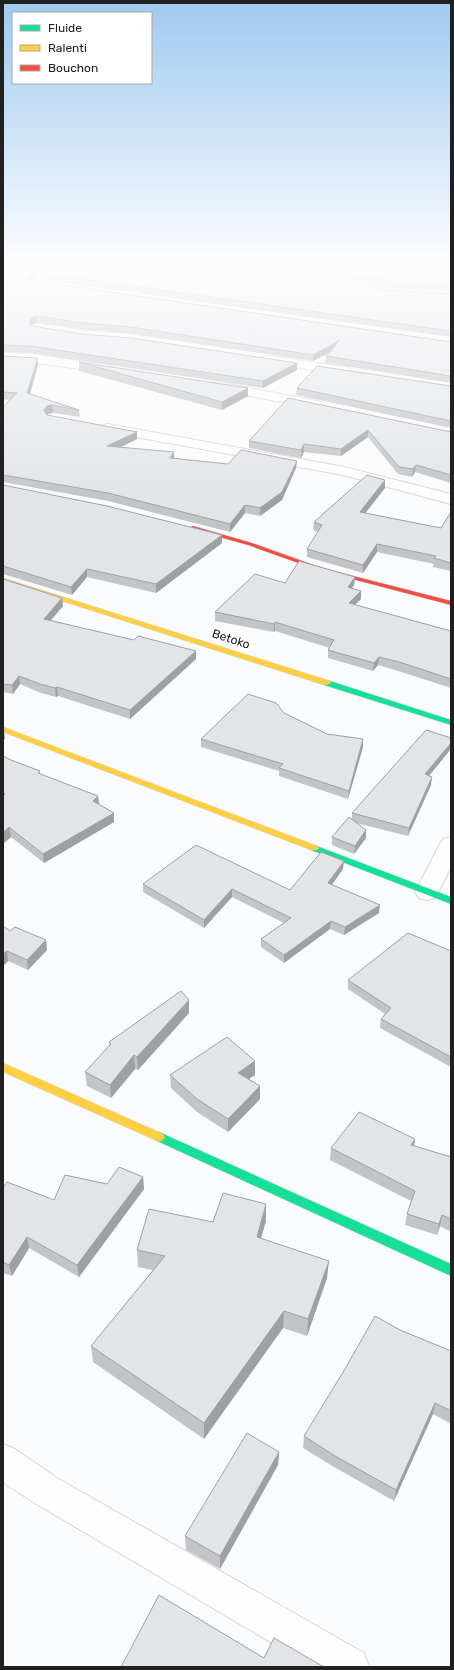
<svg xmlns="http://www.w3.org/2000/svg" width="454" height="1670" font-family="Rubik,sans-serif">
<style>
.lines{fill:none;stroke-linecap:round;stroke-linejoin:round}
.stream{fill:#d1ecfd;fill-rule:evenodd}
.street-casing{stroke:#d4d5d6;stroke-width:2}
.fast-casing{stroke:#d4d5d6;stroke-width:1}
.slow-casing{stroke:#d4d5d6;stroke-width:1}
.jam-casing{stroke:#d4d5d6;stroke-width:1}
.street{fill:#fefeff;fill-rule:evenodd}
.fast{fill:#16e098;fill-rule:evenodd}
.slow{fill:#ffcf43;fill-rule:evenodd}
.jam{fill:#f24e42;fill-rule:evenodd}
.wall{fill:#c2c4c7}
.shaded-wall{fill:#9ea0a2}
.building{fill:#e2e4e7;stroke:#9ea0a2}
.labels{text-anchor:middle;stroke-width:3.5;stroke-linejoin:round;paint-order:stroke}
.street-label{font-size:12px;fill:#202021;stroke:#fff}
</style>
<rect width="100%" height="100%" fill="#fafbfc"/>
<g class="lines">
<path class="stream" d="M 62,277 L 64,279 L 3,292 L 3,288 Z"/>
<defs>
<path id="street" d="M 334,278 L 364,283 L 385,289 L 451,293 L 451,299 L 421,296 L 384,295 L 362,289 L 330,283 L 329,281 L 330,279 Z
M 3,353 L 30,354 L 108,365 L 112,366 L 114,369 L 112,372 L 108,373 L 30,362 L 3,361 Z
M 268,356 L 345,367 L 349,368 L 351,371 L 349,374 L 345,375 L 264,363 L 262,360 L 264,357 Z
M 219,382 L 317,401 L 322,402 L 324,405 L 322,408 L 317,409 L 214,389 L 213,386 L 214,383 Z
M 108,424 L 344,467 L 451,494 L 451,504 L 343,475 L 103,431 L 101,428 L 103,425 Z
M 451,837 L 451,867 L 435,898 L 427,900 L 419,898 L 415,892 L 440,844 L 443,839 Z
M 3,1444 L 15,1449 L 57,1478 L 364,1653 L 369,1667 L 313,1667 L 33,1502 L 3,1482 Z"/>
<path id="fast" d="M 324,681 L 330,681 L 451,720 L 451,725 L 324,685 L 323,683 Z
M 314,845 L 451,897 L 451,904 L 311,850 L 309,848 Z
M 159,1132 L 451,1264 L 451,1276 L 155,1140 L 153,1137 L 155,1134 Z"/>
<path id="slow" d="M 3,578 L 330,681 L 331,683 L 327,685 L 324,685 L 3,582 Z
M 3,727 L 317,846 L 319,848 L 317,850 L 311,850 L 3,732 Z
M 3,1063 L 163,1134 L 165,1137 L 163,1140 L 159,1142 L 155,1140 L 3,1072 Z"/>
<path id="jam" d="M 193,526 L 252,543 L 322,568 L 451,601 L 451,605 L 318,570 L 248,545 L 191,529 L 191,527 Z"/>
</defs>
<use href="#street" class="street-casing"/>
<use href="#fast" class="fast-casing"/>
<use href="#slow" class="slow-casing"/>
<use href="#jam" class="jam-casing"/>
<use href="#street" class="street"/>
<use href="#fast" class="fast"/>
<use href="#slow" class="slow"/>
<use href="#jam" class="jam"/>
</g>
<path class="wall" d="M 3,267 L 230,267 L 229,268 L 384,290 L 451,294 L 451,337 L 35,279 L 30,280 L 451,342 L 451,383 L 325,363 L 326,356 L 329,353 L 313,361 L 131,334 L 83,330 L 37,323 L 33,324 L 32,325 L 32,326 L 82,334 L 297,363 L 297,370 L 263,388 L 30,353 L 3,352 Z
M 240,267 L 451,267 L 451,291 L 385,288 L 341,278 Z
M 3,356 L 38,365 L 30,394 L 79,410 L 80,417 L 53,413 L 48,414 L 47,415 L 137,439 L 120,447 L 174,458 L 228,464 L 296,468 L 282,500 L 260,516 L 245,513 L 230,532 L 108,501 L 3,482 L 3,407 L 10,400 L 3,399 Z
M 79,362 L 248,396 L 222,410 L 79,371 Z
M 451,386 L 451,428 L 296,395 L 297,388 Z
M 288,398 L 451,432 L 451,483 L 415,472 L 412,477 L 398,474 L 368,437 L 341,456 L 304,452 L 301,458 L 249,448 L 249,441 Z
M 3,485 L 222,535 L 222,543 L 156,593 L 87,577 L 72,595 L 3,574 Z
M 385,488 L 365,513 L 441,528 L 451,512 L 451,571 L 433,567 L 434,564 L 377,552 L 363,573 L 307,557 L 307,549 L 318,532 L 313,530 L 314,522 Z
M 355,577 L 354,585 L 352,588 L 361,591 L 361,599 L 355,605 L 451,631 L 451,688 L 398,671 L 378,665 L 373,671 L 328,658 L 328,650 L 330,648 L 275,631 L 274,632 L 215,621 L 215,612 L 285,583 Z
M 3,579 L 62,598 L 63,606 L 51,620 L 196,659 L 130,719 L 58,696 L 56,697 L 41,693 L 20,684 L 13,694 L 3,692 Z
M 284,713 L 327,734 L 363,747 L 348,799 L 279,776 L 279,771 L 201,747 L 201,739 Z
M 3,756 L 11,760 L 40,771 L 40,774 L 98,796 L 99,804 L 114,813 L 114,822 L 44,863 L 11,837 L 3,844 Z
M 429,776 L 431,785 L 408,836 L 356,823 L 366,838 L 354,854 L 332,845 L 332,837 L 352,819 L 352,813 Z
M 343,869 L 332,885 L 379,913 L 344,935 L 330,929 L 284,963 L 261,947 L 261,939 L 284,923 L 232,897 L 204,928 L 143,892 L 143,884 L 290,890 Z
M 10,931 L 46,940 L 47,950 L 28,970 L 8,961 L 3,966 Z
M 451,951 L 451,1067 L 380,1028 L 381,1019 L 385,1014 L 348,989 L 348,980 Z
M 189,1013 L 138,1070 L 135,1069 L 111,1098 L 87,1086 L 85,1072 L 109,1046 L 109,1042 Z
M 170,1075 L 255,1075 L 249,1079 L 260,1086 L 260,1099 L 228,1132 L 197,1112 L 171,1088 Z
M 415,1139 L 414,1146 L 451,1157 L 451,1232 L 440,1226 L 437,1235 L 405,1225 L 407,1214 L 411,1201 L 330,1160 L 331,1148 Z
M 143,1177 L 144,1189 L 79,1277 L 29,1248 L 12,1276 L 3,1273 L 3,1188 L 54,1200 L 107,1184 Z
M 266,1221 L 261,1238 L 327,1278 L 307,1336 L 283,1328 L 204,1439 L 93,1362 L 91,1346 L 153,1270 L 138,1267 L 137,1250 L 213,1222 Z
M 400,1330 L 451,1351 L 451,1424 L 433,1414 L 394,1501 L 334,1467 L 303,1448 L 304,1436 Z
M 279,1452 L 278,1465 L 220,1569 L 186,1550 L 185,1536 Z"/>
<path class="shaded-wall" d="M 35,272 L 35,279 L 30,280 L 28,278 L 29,274 Z
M 37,316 L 37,323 L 33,324 L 30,329 L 29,322 L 32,317 Z
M 340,340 L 340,347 L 313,361 L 313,355 Z
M 38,358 L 38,365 L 28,400 L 27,393 Z
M 297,363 L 297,370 L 263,388 L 263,381 Z
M 248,388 L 248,396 L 222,410 L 222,402 Z
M 52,405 L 53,413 L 48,414 L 45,417 L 44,410 L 47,406 Z
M 368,430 L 368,437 L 341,456 L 341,449 Z
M 137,432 L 137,439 L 108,454 L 107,446 Z
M 304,444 L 304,452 L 301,458 L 301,450 Z
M 174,452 L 174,460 L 170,458 Z
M 297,461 L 296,468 L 282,500 L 260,516 L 260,508 Z
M 416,465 L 415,472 L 412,477 L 413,469 Z
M 385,480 L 385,488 L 360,520 L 360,512 Z
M 245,505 L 245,513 L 230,532 L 230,524 Z
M 222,535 L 222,543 L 156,593 L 156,584 Z
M 377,544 L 377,552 L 363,573 L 363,565 Z
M 87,569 L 87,577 L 72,595 L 71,587 Z
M 355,577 L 354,585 L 347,595 L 348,587 Z
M 361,591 L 361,599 L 348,611 L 349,603 Z
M 62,598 L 63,606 L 45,627 L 44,619 Z
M 275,622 L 275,631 L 274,632 L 274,624 Z
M 196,651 L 196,659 L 130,719 L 130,710 Z
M 379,657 L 378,665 L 373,671 L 374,663 Z
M 19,676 L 20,684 L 13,694 L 12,685 Z
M 57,687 L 58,696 L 56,697 L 55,688 Z
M 4,729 L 5,739 L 3,740 L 3,730 Z
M 363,739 L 363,747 L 348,799 L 349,791 Z
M 451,743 L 451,749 L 424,782 L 425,774 Z
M 432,777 L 431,785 L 408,836 L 409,828 Z
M 98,796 L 99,805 L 93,801 Z
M 114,813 L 114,822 L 44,863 L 43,854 Z
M 9,827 L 11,837 L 3,844 L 3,833 Z
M 366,830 L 366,838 L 354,854 L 355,846 Z
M 344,861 L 343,869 L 327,891 L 328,883 Z
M 232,889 L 232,897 L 204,928 L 204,920 Z
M 380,905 L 379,913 L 344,935 L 345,927 Z
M 331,921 L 330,929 L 284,963 L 284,955 Z
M 46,940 L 47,950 L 28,970 L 27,960 Z
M 7,951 L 8,961 L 3,966 L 3,954 Z
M 189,1000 L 189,1013 L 138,1070 L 137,1057 Z
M 134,1055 L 135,1069 L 111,1098 L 110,1085 Z
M 255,1061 L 255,1075 L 238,1086 L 238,1073 Z
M 260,1086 L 260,1099 L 228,1132 L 228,1119 Z
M 415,1139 L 413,1151 L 411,1145 Z
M 143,1177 L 144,1189 L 79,1277 L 77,1265 Z
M 266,1204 L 266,1221 L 256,1254 L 257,1237 Z
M 442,1215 L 440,1226 L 437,1235 L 439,1224 Z
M 27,1237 L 29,1248 L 12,1276 L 9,1265 Z
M 329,1261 L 327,1278 L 307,1336 L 308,1319 Z
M 284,1311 L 283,1328 L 204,1439 L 204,1423 Z
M 435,1403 L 433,1414 L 394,1501 L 396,1490 Z
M 279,1452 L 278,1465 L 220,1569 L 220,1556 Z"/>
<path class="building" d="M 3,267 L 228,267 L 229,268 L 341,280 L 384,290 L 451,294 L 451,331 L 35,272 L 29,274 L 28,278 L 30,280 L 451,342 L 451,376 L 326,356 L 340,340 L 313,355 L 131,327 L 83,323 L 37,316 L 32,317 L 29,322 L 32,326 L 82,334 L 131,338 L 297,363 L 263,381 L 30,346 L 3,345 Z
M 299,267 L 451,267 L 451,285 L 386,281 L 342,271 Z
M 3,356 L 38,358 L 27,393 L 79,410 L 52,405 L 47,406 L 44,410 L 47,415 L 137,432 L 107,446 L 174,452 L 170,458 L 228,464 L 241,450 L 297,461 L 282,492 L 260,508 L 245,505 L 230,524 L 108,493 L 3,475 L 3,407 L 17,393 L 3,392 Z
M 79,362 L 248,388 L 222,402 Z
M 317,366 L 451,386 L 451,421 L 297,388 Z
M 288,398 L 451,432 L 451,475 L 416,465 L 413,469 L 399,467 L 368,430 L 341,449 L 304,444 L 301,450 L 249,441 Z
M 367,475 L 385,480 L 360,512 L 441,528 L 451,512 L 451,563 L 434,558 L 436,556 L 377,544 L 363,565 L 307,549 L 322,525 L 314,522 Z
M 3,485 L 107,506 L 222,535 L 156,584 L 87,569 L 71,587 L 3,566 Z
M 299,561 L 355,577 L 348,587 L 361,591 L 349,603 L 451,631 L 451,679 L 399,662 L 379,657 L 374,663 L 328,650 L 334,640 L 275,622 L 274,624 L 215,612 L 255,574 L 285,583 Z
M 3,579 L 62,598 L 44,619 L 134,640 L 138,636 L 196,651 L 130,710 L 57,687 L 55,688 L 40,684 L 19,676 L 12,685 L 3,684 Z
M 248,694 L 276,703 L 284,713 L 327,734 L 363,739 L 349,791 L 279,768 L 283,764 L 201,739 Z
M 426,730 L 451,738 L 451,743 L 425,774 L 432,777 L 409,828 L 352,813 Z
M 3,756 L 11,760 L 40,771 L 38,773 L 98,796 L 93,801 L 114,813 L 43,854 L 9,827 L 3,833 L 3,796 L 5,794 L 3,793 Z
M 349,817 L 366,830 L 355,846 L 332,837 Z
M 196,845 L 290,890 L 321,852 L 344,861 L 328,883 L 380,905 L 345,927 L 331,921 L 284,955 L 261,939 L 291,918 L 232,889 L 204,920 L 143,884 Z
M 3,926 L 10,931 L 15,927 L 46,940 L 27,960 L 7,951 L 3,954 Z
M 408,933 L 451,951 L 451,1057 L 381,1019 L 391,1008 L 348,980 Z
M 181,991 L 189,1000 L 137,1057 L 134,1055 L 110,1085 L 85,1072 L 111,1044 L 109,1042 Z
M 227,1037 L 255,1061 L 238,1073 L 260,1086 L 228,1119 L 197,1099 L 170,1075 Z
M 359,1112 L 415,1139 L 411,1145 L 451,1157 L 451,1219 L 442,1215 L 439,1224 L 407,1214 L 415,1191 L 331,1148 Z
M 119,1167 L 143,1177 L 77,1265 L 27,1237 L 9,1265 L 3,1262 L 3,1188 L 7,1182 L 54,1200 L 65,1175 L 107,1184 Z
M 223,1193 L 266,1204 L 257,1237 L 329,1261 L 308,1319 L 284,1311 L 204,1423 L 91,1346 L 165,1256 L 137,1250 L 149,1209 L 213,1222 Z
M 375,1316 L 400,1330 L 451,1351 L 451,1411 L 435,1403 L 396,1490 L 335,1456 L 304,1436 L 345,1369 Z
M 247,1433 L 279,1452 L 220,1556 L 185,1536 Z
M 159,1595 L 264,1658 L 274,1638 L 324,1667 L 121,1667 Z"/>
<linearGradient id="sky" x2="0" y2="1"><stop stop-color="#9fcaf0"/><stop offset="0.53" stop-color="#fdfdfe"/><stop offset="1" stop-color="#fdfdfe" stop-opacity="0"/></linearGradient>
<rect width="454" height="501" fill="url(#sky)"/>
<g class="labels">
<g class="street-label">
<text transform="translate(231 639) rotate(18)" y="4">Betoko</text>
</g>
</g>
<rect width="454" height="1670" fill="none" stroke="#202021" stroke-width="8"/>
<rect x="12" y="12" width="140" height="72" fill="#ffffff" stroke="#a6a6a6"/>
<rect x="20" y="25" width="20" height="6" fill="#16e098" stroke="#a6a6a6"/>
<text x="48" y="32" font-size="12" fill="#202021">Fluide</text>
<rect x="20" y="45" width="20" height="6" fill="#ffcf43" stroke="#a6a6a6"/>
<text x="48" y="52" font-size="12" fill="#202021">Ralenti</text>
<rect x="20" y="65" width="20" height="6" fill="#f24e42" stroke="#a6a6a6"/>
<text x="48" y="72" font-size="12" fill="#202021">Bouchon</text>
</svg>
